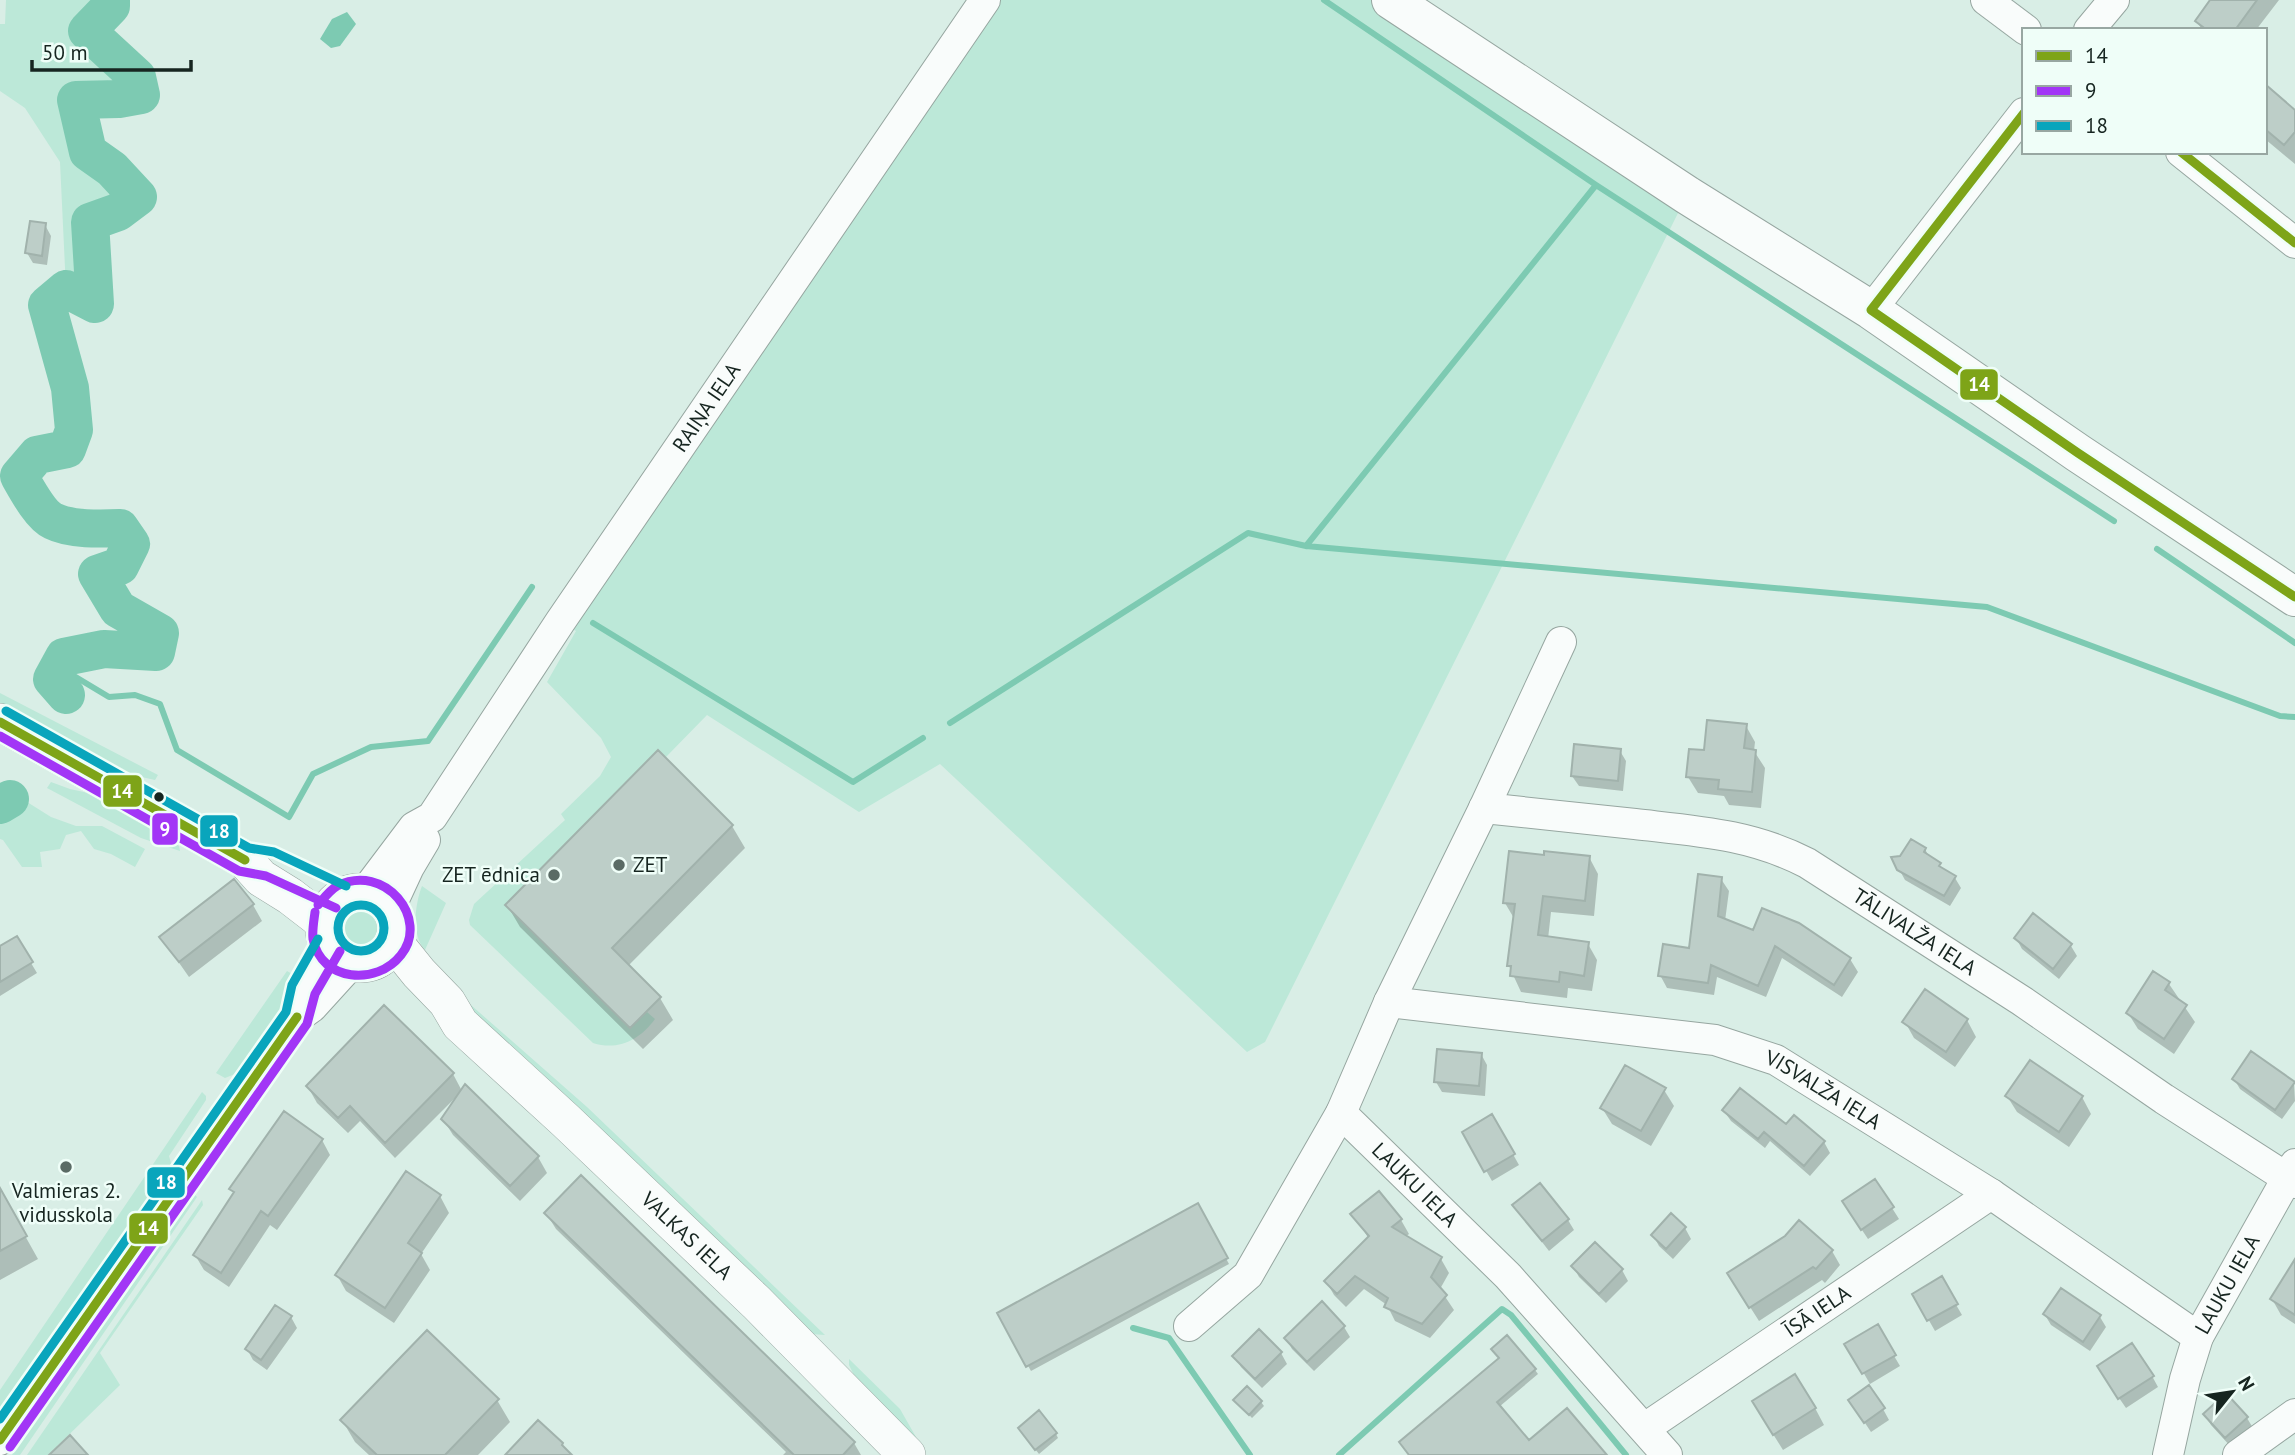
<svg xmlns="http://www.w3.org/2000/svg" width="2295" height="1455" font-family="'PT Sans',sans-serif">
<style>
.green{fill:#bce8d8}
.water{fill:#7dcab2}
.shadow{fill:#0003}
.lines{fill:none;stroke-linecap:round;stroke-linejoin:round}
.stream{stroke:#7dcab2;stroke-width:6}
.river{stroke:#7dcab2;stroke-width:38}
.building{fill:#bdcec8;stroke:#a1b2ac;stroke-width:2}
.minor-casing{stroke:#96a6a0;stroke-width:32}
.major-casing{stroke:#96a6a0;stroke-width:38}
.highway-casing{stroke:#96a6a0;stroke-width:40}
.minor{stroke:#f9fcfb;stroke-width:30}
.major{stroke:#f9fcfb;stroke-width:37}
.highway{stroke:#f9fcfb;stroke-width:38}
.bus-1-casing{stroke:#effef8;stroke-width:14}
.bus-2-casing{stroke:#effef8;stroke-width:14}
.bus-3-casing{stroke:#effef8;stroke-width:14}
.bus-1{stroke:#7ea418;stroke-width:9}
.bus-2{stroke:#a236f6;stroke-width:9}
.bus-3{stroke:#09a5bc;stroke-width:9}
.bus-dot{fill:#162520;stroke:#effef8;stroke-width:2.5}
.poi-dot{fill:#5a6b65;stroke:#effef8;stroke-width:2.5}
.labels{text-anchor:middle;stroke-width:5;stroke-linejoin:round;paint-order:stroke}
.street-label{font-size:21px;fill:#162520;stroke:#effef8}
.poi-label{font-size:21px;fill:#162520;stroke:#effef8;text-anchor:start}
.line-badge{stroke:#effef8;stroke-width:2.5}
.badge-label{font-size:19px;text-anchor:middle;font-weight:bold;fill:#fff}
</style>
<rect width="100%" height="100%" fill="#d9eee6"/>
<path class="green" d="M 6,0 L 111,0 L 111,6 L 88,31 L 137,77 L 141,95 C 119,99 97,96 76,101 L 88,152 L 112,169 L 138,197 L 118,212 L 90,222 L 95,304 L 66,289 L 60,162 L 25,108 L 0,91 L 0,24 L 5,24 Z
M 985,0 L 1391,0 L 1687,195 L 1265,1042 L 1247,1052 L 940,764 L 859,812 L 707,715 L 665,758 L 657,751 L 505,905 L 630,1028 L 647,1012 L 655,1019 C 640,1040 618,1051 593,1043 L 470,925 L 469,920 L 474,904 L 565,820 L 561,814 L 600,776 L 611,757 L 601,738 L 547,682 L 576,631 L 560,622 Z
M 0,693 L 158,775 L 155,780 L 106,769 L 0,712 Z
M 51,782 L 70,789 L 93,794 L 179,846 L 180,851 L 141,838 L 47,788 Z
M 0,785 L 51,817 L 76,826 L 102,826 L 145,849 L 135,867 L 111,854 L 94,849 L 81,831 L 66,835 L 60,849 L 40,852 L 42,867 L 22,867 L 3,840 L 0,839 Z
M 422,886 L 446,903 L 425,950 C 411,935 415,904 422,886 Z
M338 928a23 23 0 1 1 46 0a23 23 0 1 1-46 0Z
M 287,971 L 304,981 L 240,1072 L 225,1078 L 216,1073 Z
M 439,977 L 587,1107 L 825,1335 L 811,1334 L 464,1004 Z
M 202,1092 L 206,1096 L 206,1100 L 169,1156 L 173,1170 L 0,1423 L 0,1390 Z
M 193,1193 L 197,1197 L 20,1455 L 12,1455 L 178,1201 L 185,1195 Z
M 202,1200 L 203,1205 L 100,1353 L 120,1385 L 48,1455 L 27,1455 Z
M 849,1359 L 900,1409 L 916,1437 L 915,1440 L 854,1375 L 849,1365 Z"/>
<path class="water" d="M 347,12 L 356,24 L 340,46 L 331,48 L 320,39 L 332,19 Z"/>
<path class="shadow" d="M 2213,0 L 2279,0 L 2256,30 L 2202,30 L 2197,21 Z
M 2265,87 L 2295,112 L 2295,164 L 2265,139 Z
M 45,225 L 51,236 L 47,265 L 33,263 L 27,253 Z
M 1746,726 L 1755,742 L 1754,751 L 1765,768 L 1761,808 L 1729,805 L 1724,796 L 1698,793 L 1688,777 L 1706,752 Z
M 1620,751 L 1626,761 L 1623,791 L 1579,786 L 1572,776 Z
M 658,753 L 732,826 L 745,848 L 628,966 L 660,998 L 673,1020 L 643,1049 L 520,927 L 507,905 Z
M 1925,849 L 1929,857 L 1955,878 L 1961,888 L 1950,906 L 1905,880 L 1899,869 Z
M 1589,857 L 1598,874 L 1594,916 L 1551,912 L 1548,939 L 1588,944 L 1597,960 L 1592,991 L 1568,988 L 1567,998 L 1521,992 L 1509,966 L 1515,920 L 1505,903 Z
M 1721,879 L 1729,891 L 1725,921 L 1754,932 L 1850,959 L 1858,972 L 1842,997 L 1782,958 L 1766,997 L 1717,977 L 1714,995 L 1667,988 L 1660,975 L 1691,950 Z
M 253,905 L 262,921 L 189,977 L 161,937 Z
M 16,938 L 37,973 L 0,996 L 0,948 Z
M 2016,938 L 2071,946 L 2077,956 L 2059,979 L 2022,949 Z
M 2154,973 L 2169,984 L 2195,1022 L 2174,1054 L 2138,1029 L 2128,1013 Z
M 384,1008 L 453,1074 L 462,1091 L 465,1087 L 538,1157 L 547,1173 L 520,1201 L 453,1135 L 443,1119 L 457,1098 L 456,1097 L 395,1158 L 360,1121 L 348,1133 L 317,1103 L 308,1087 Z
M 1967,1020 L 1976,1037 L 1955,1067 L 1914,1038 L 1905,1022 Z
M 1481,1054 L 1487,1065 L 1485,1096 L 1442,1092 L 1436,1082 Z
M 2234,1079 L 2294,1083 L 2295,1101 L 2282,1119 L 2240,1089 Z
M 1664,1090 L 1674,1106 L 1651,1146 L 1612,1124 L 1602,1108 Z
M 2007,1096 L 2082,1097 L 2091,1114 L 2069,1147 L 2017,1112 Z
M 1724,1111 L 1786,1127 L 1824,1142 L 1830,1153 L 1810,1176 L 1770,1141 L 1765,1148 L 1731,1121 Z
M 1492,1117 L 1519,1165 L 1492,1181 L 1464,1132 Z
M 322,1140 L 330,1155 L 277,1230 L 270,1225 L 229,1287 L 204,1270 L 195,1255 L 234,1195 L 231,1189 Z
M 1875,1181 L 1899,1219 L 1868,1239 L 1850,1212 Z
M 0,1191 L 38,1259 L 0,1280 Z
M 440,1196 L 449,1213 L 421,1254 L 430,1270 L 394,1323 L 346,1291 L 337,1275 Z
M 1198,1206 L 1229,1264 L 1031,1371 L 999,1314 Z
M 1514,1206 L 1568,1220 L 1574,1230 L 1549,1251 Z
M 546,1213 L 854,1443 L 861,1455 L 783,1455 L 786,1452 L 556,1229 Z
M 1353,1214 L 1401,1220 L 1409,1234 L 1405,1237 L 1441,1259 L 1449,1273 L 1440,1289 L 1454,1310 L 1430,1338 L 1395,1321 L 1387,1305 L 1364,1289 L 1346,1307 L 1334,1295 L 1326,1281 L 1369,1239 Z
M 1685,1228 L 1691,1239 L 1673,1259 L 1659,1246 L 1653,1235 Z
M 1786,1238 L 1832,1251 L 1840,1265 L 1825,1283 L 1822,1280 L 1759,1321 L 1738,1288 Z
M 2295,1262 L 2295,1324 L 2281,1315 L 2272,1299 Z
M 1573,1266 L 1622,1270 L 1628,1281 L 1606,1303 L 1579,1277 Z
M 1941,1279 L 1962,1315 L 1935,1331 L 1914,1294 Z
M 2045,1315 L 2100,1317 L 2106,1327 L 2090,1351 L 2051,1325 Z
M 291,1317 L 297,1328 L 267,1370 L 253,1360 L 247,1349 Z
M 1344,1327 L 1350,1337 L 1314,1371 L 1292,1349 L 1286,1338 Z
M 1877,1327 L 1900,1366 L 1870,1384 L 1847,1344 Z
M 1259,1332 L 1281,1353 L 1287,1364 L 1262,1388 L 1241,1367 L 1235,1356 Z
M 1535,1370 L 1538,1374 L 1499,1407 L 1529,1442 L 1605,1455 L 1410,1455 Z
M 2152,1376 L 2158,1387 L 2126,1408 L 2108,1382 Z
M 497,1400 L 510,1422 L 478,1455 L 369,1455 L 355,1442 L 342,1420 Z
M 1235,1400 L 1261,1402 L 1264,1406 L 1252,1418 Z
M 1815,1408 L 1824,1425 L 1783,1450 L 1763,1418 Z
M 1883,1409 L 1889,1420 L 1871,1432 L 1863,1420 Z
M 2205,1415 L 2247,1418 L 2253,1428 L 2232,1448 L 2211,1425 Z
M 1022,1433 L 1056,1434 L 1058,1438 L 1039,1454 Z"/>
<g class="lines">
<path class="stream" d="M 1324,0 L 1596,185 L 2114,521
M 1306,546 L 1596,185
M 2157,549 L 2295,643
M 593,623 L 853,782 L 923,738
M 59,667 L 109,697 L 135,695 L 160,704 L 177,750 L 289,817 L 313,774 L 371,747 L 428,741 L 532,587
M 950,723 L 1248,533 L 1306,546 L 1987,607 L 2280,716 L 2295,717
M 1133,1328 L 1169,1338 L 1250,1455
M 1339,1455 L 1502,1309 L 1511,1315 L 1626,1455"/>
<path class="river" d="M 66,695 L 52,679 L 64,657 L 104,649 L 156,652 L 160,633 L 118,609 L 97,574 L 120,566 L 131,544 L 120,528 C 100,529 71,530 53,521 C 40,515 26,488 19,476 L 37,455 L 67,449 L 74,430 L 70,388 L 47,305 L 66,289 L 95,304 L 90,222 L 118,212 L 138,197 L 112,169 L 88,152 L 76,100 L 119,99 L 141,95 L 137,77 L 87,31 L 111,6 L 111,0
M 0,805 L 10,799"/>
</g>
<path class="building" d="M 2210,0 L 2257,0 L 2235,30 L 2207,30 L 2195,21 Z
M 2265,84 L 2295,110 L 2295,132 L 2284,145 L 2265,129 Z
M 30,221 L 46,223 L 42,256 L 25,253 Z
M 1707,720 L 1747,724 L 1744,748 L 1756,750 L 1752,792 L 1718,789 L 1719,780 L 1686,777 L 1689,749 L 1704,750 Z
M 1574,744 L 1621,749 L 1618,781 L 1571,776 Z
M 658,750 L 733,825 L 612,948 L 661,997 L 630,1028 L 505,905 Z
M 1911,839 L 1926,848 L 1924,852 L 1941,863 L 1939,866 L 1956,876 L 1944,896 L 1897,870 L 1891,857 L 1900,856 Z
M 1509,851 L 1544,855 L 1544,851 L 1590,856 L 1585,901 L 1543,896 L 1538,935 L 1589,942 L 1584,976 L 1560,972 L 1559,982 L 1510,976 L 1511,966 L 1507,966 L 1515,904 L 1503,903 Z
M 1698,874 L 1722,877 L 1718,916 L 1753,930 L 1762,908 L 1799,923 L 1851,958 L 1834,985 L 1775,946 L 1758,986 L 1711,965 L 1708,983 L 1658,976 L 1663,944 L 1689,948 Z
M 234,879 L 254,904 L 179,962 L 159,937 Z
M 2033,913 L 2072,944 L 2053,969 L 2014,938 Z
M 17,936 L 33,962 L 0,982 L 0,946 Z
M 2153,971 L 2170,982 L 2165,990 L 2187,1005 L 2164,1039 L 2126,1013 Z
M 1925,989 L 1968,1019 L 1946,1052 L 1902,1022 Z
M 384,1005 L 454,1073 L 385,1143 L 350,1106 L 338,1118 L 306,1086 Z
M 1437,1049 L 1482,1053 L 1479,1086 L 1434,1082 Z
M 2251,1051 L 2295,1082 L 2275,1110 L 2232,1079 Z
M 2030,1060 L 2083,1096 L 2059,1132 L 2005,1096 Z
M 1625,1065 L 1666,1088 L 1641,1131 L 1600,1108 Z
M 465,1084 L 539,1156 L 510,1186 L 441,1119 Z
M 1740,1088 L 1786,1124 L 1794,1115 L 1825,1141 L 1804,1166 L 1764,1132 L 1758,1139 L 1722,1110 Z
M 284,1111 L 323,1139 L 268,1216 L 261,1211 L 221,1273 L 193,1255 L 234,1192 L 229,1189 Z
M 1492,1114 L 1515,1154 L 1484,1172 L 1462,1132 Z
M 406,1171 L 441,1195 L 408,1243 L 422,1253 L 385,1308 L 335,1275 Z
M 581,1175 L 855,1442 L 843,1455 L 794,1455 L 544,1213 Z
M 1875,1179 L 1894,1207 L 1861,1230 L 1842,1201 Z
M 1540,1183 L 1569,1219 L 1542,1241 L 1512,1205 Z
M 0,1188 L 27,1236 L 0,1251 Z
M 1379,1191 L 1402,1219 L 1392,1227 L 1442,1257 L 1431,1277 L 1447,1295 L 1422,1324 L 1384,1307 L 1388,1298 L 1355,1276 L 1337,1294 L 1324,1281 L 1369,1236 L 1350,1214 Z
M 1198,1203 L 1228,1258 L 1026,1367 L 997,1313 Z
M 1671,1213 L 1686,1227 L 1666,1249 L 1651,1235 Z
M 1799,1220 L 1833,1250 L 1816,1269 L 1813,1267 L 1749,1308 L 1727,1273 L 1785,1236 Z
M 1595,1242 L 1623,1269 L 1599,1294 L 1571,1266 Z
M 2295,1259 L 2295,1315 L 2270,1299 Z
M 1942,1276 L 1958,1304 L 1927,1321 L 1912,1294 Z
M 2061,1288 L 2101,1315 L 2083,1342 L 2043,1314 Z
M 1322,1301 L 1345,1326 L 1307,1362 L 1284,1338 Z
M 275,1305 L 292,1316 L 261,1360 L 245,1349 Z
M 1878,1324 L 1896,1355 L 1862,1374 L 1844,1344 Z
M 1259,1329 L 1282,1352 L 1255,1379 L 1232,1356 Z
M 427,1330 L 499,1399 L 445,1455 L 377,1455 L 340,1420 Z
M 1507,1335 L 1536,1369 L 1497,1402 L 1529,1440 L 1567,1408 L 1607,1455 L 1409,1455 L 1399,1442 L 1499,1358 L 1491,1349 Z
M 2132,1343 L 2154,1376 L 2118,1399 L 2097,1366 Z
M 1795,1374 L 1816,1408 L 1773,1435 L 1752,1401 Z
M 1869,1385 L 1885,1408 L 1864,1423 L 1848,1400 Z
M 1247,1386 L 1262,1401 L 1249,1415 L 1233,1400 Z
M 2226,1393 L 2248,1417 L 2225,1438 L 2203,1414 Z
M 1039,1410 L 1057,1433 L 1035,1450 L 1018,1428 Z
M 538,1420 L 563,1443 L 562,1445 L 572,1455 L 505,1455 Z
M 70,1435 L 88,1455 L 49,1455 Z"/>
<g class="lines">
<defs>
<g id="minor">
<path d="M 1986,0 L 2026,30"/>
<path d="M 2089,30 L 2114,0"/>
<path d="M 2181,152 L 2295,243"/>
<path d="M 1871,310 L 2024,113"/>
<path id="s1" d="M 1484,808 C 1534,813 1584,819 1635,824 C 1696,831 1751,834 1807,863 L 2022,1001 L 2164,1099 L 2295,1183"/>
<path id="s2" d="M 365,892 L 414,827 L 432,817 L 560,622 L 985,0"/>
<path d="M 390,908 L 409,867 L 425,840"/>
<path id="s3" d="M 1389,1002 L 1715,1040 L 1776,1060 L 1991,1194 L 2198,1337"/>
<path d="M 298,1017 L 312,1007 L 352,963"/>
<path id="s4" d="M 1341,1113 L 1508,1276 L 1667,1455"/>
<path d="M 1189,1326 L 1248,1275 L 1341,1113 L 1389,1002 L 1484,808 L 1561,642"/>
<path id="s5" d="M 1645,1428 L 1991,1194"/>
<path d="M 0,1440 L 297,1017 L 303,990 L 329,945"/>
<path id="s6" d="M 2168,1455 L 2185,1379 L 2198,1337 L 2295,1164"/>
<path d="M 2238,1455 L 2295,1414"/>
</g>
<g id="major">
<path d="M 0,722 L 245,860 L 261,878 L 290,896 L 325,923"/>
<circle cx="360" cy="928" r="36"/>
<path id="s7" d="M 394,942 L 419,973 L 447,1002 L 460,1024 L 566,1121 L 757,1303 L 907,1455"/>
</g>
<path id="highway" d="M 1391,0 L 1687,195 L 1871,310 L 2078,453 L 2295,597"/>
</defs>
<use href="#minor" class="minor-casing"/>
<use href="#major" class="major-casing"/>
<use href="#highway" class="highway-casing"/>
<use href="#minor" class="minor"/>
<use href="#major" class="major"/>
<use href="#highway" class="highway"/>
<defs>
<path id="bus-1" d="M 2024,113 L 1871,310 L 2078,453 L 2295,597
M 2181,152 L 2295,243
M 0,722 L 245,860
M 0,1440 L 297,1017"/>
<path id="bus-2" d="M 0,736 L 239,871 L 266,876 L 336,908
M 315,912 C 314,920 312,931 313,939 C 321,982 377,986 401,955 C 430,919 385,862 337,886 C 330,890 324,898 318,905
M 10,1447 L 307,1024 L 315,994 L 340,951"/>
<path id="bus-3" d="M 6,711 L 249,848 L 274,852 L 346,886
M338 928a23 23 0 1 1 46 0a23 23 0 1 1-46 0Z
M 0,1419 L 286,1012 L 292,985 L 318,939"/>
</defs>
<use href="#bus-1" class="bus-1-casing"/>
<use href="#bus-2" class="bus-2-casing"/>
<use href="#bus-3" class="bus-3-casing"/>
<use href="#bus-1" class="bus-1"/>
<use href="#bus-2" class="bus-2"/>
<use href="#bus-3" class="bus-3"/>
</g>
<circle class="bus-dot" cx="159" cy="797" r="6"/>
<g class="poi-dot">
<circle cx="619" cy="865" r="7"/>
<circle cx="554" cy="875" r="7"/>
<circle cx="66" cy="1167" r="7"/>
</g>
<g class="labels">
<g class="street-label">
<text dy="7" stroke="none"><textPath href="#s2" startOffset="595">RAIŅA IELA</textPath></text>
<text dy="7" stroke="none"><textPath href="#s1" startOffset="457">TĀLIVALŽA IELA</textPath></text>
<text dy="7" stroke="none"><textPath href="#s3" startOffset="448">VISVALŽA IELA</textPath></text>
<text dy="7" stroke="none"><textPath href="#s4" startOffset="103">LAUKU IELA</textPath></text>
<text dy="7" stroke="none"><textPath href="#s7" startOffset="416">VALKAS IELA</textPath></text>
<text dy="7" stroke="none"><textPath href="#s6" startOffset="182">LAUKU IELA</textPath></text>
<text dy="7" stroke="none"><textPath href="#s5" startOffset="208">ĪSĀ IELA</textPath></text>
</g>
<g class="poi-label">
<text x="633" y="872">ZET</text>
<text x="540" y="882" text-anchor="end">ZET ēdnica</text>
<text x="66" y="1198" text-anchor="middle">Valmieras 2.<tspan x="66" dy="24">vidusskola</tspan></text>
</g>
</g>
<g class="line-badge">
<rect x="1959" y="368" width="40" height="33" rx="7" fill="#7ea418"/>
<rect x="102" y="774" width="41" height="34" rx="7" fill="#7ea418"/>
<rect x="151" y="812" width="28" height="34" rx="7" fill="#a236f6"/>
<rect x="199" y="814" width="40" height="34" rx="7" fill="#09a5bc"/>
<rect x="146" y="1166" width="40" height="33" rx="7" fill="#09a5bc"/>
<rect x="128" y="1212" width="41" height="33" rx="7" fill="#7ea418"/>
</g>
<g class="badge-label">
<text x="1979" y="391">14</text>
<text x="122" y="798">14</text>
<text x="165" y="836">9</text>
<text x="219" y="838">18</text>
<text x="166" y="1189">18</text>
<text x="148" y="1235">14</text>
</g>
<rect x="2022" y="28" width="245" height="126" fill="#effef8" stroke="#98a7a2" stroke-width="2"/>
<rect x="2036" y="51" width="35" height="10" fill="#7ea418" stroke="#98a7a2" stroke-width="2"/>
<text x="2085" y="63" font-size="21" fill="#162520">14</text>
<rect x="2036" y="86" width="35" height="10" fill="#a236f6" stroke="#98a7a2" stroke-width="2"/>
<text x="2085" y="98" font-size="21" fill="#162520">9</text>
<rect x="2036" y="121" width="35" height="10" fill="#09a5bc" stroke="#98a7a2" stroke-width="2"/>
<text x="2085" y="133" font-size="21" fill="#162520">18</text>
<g transform="translate(2232 1392) rotate(60)" stroke="#effef8" stroke-width="5" paint-order="stroke">
<path d="M0-5L12 26L0 18L-12 26Z" fill="#162520"/>
<text y="-10" font-size="19" font-weight="bold" text-anchor="middle" fill="#162520">N</text>
</g>
<path d="M32 60v10h159v-10" fill="none" stroke="#162520" stroke-width="3.5"/>
<text x="42" y="60" font-size="21" fill="#162520" stroke="#effef8" stroke-width="5" paint-order="stroke">50 m</text>
</svg>
